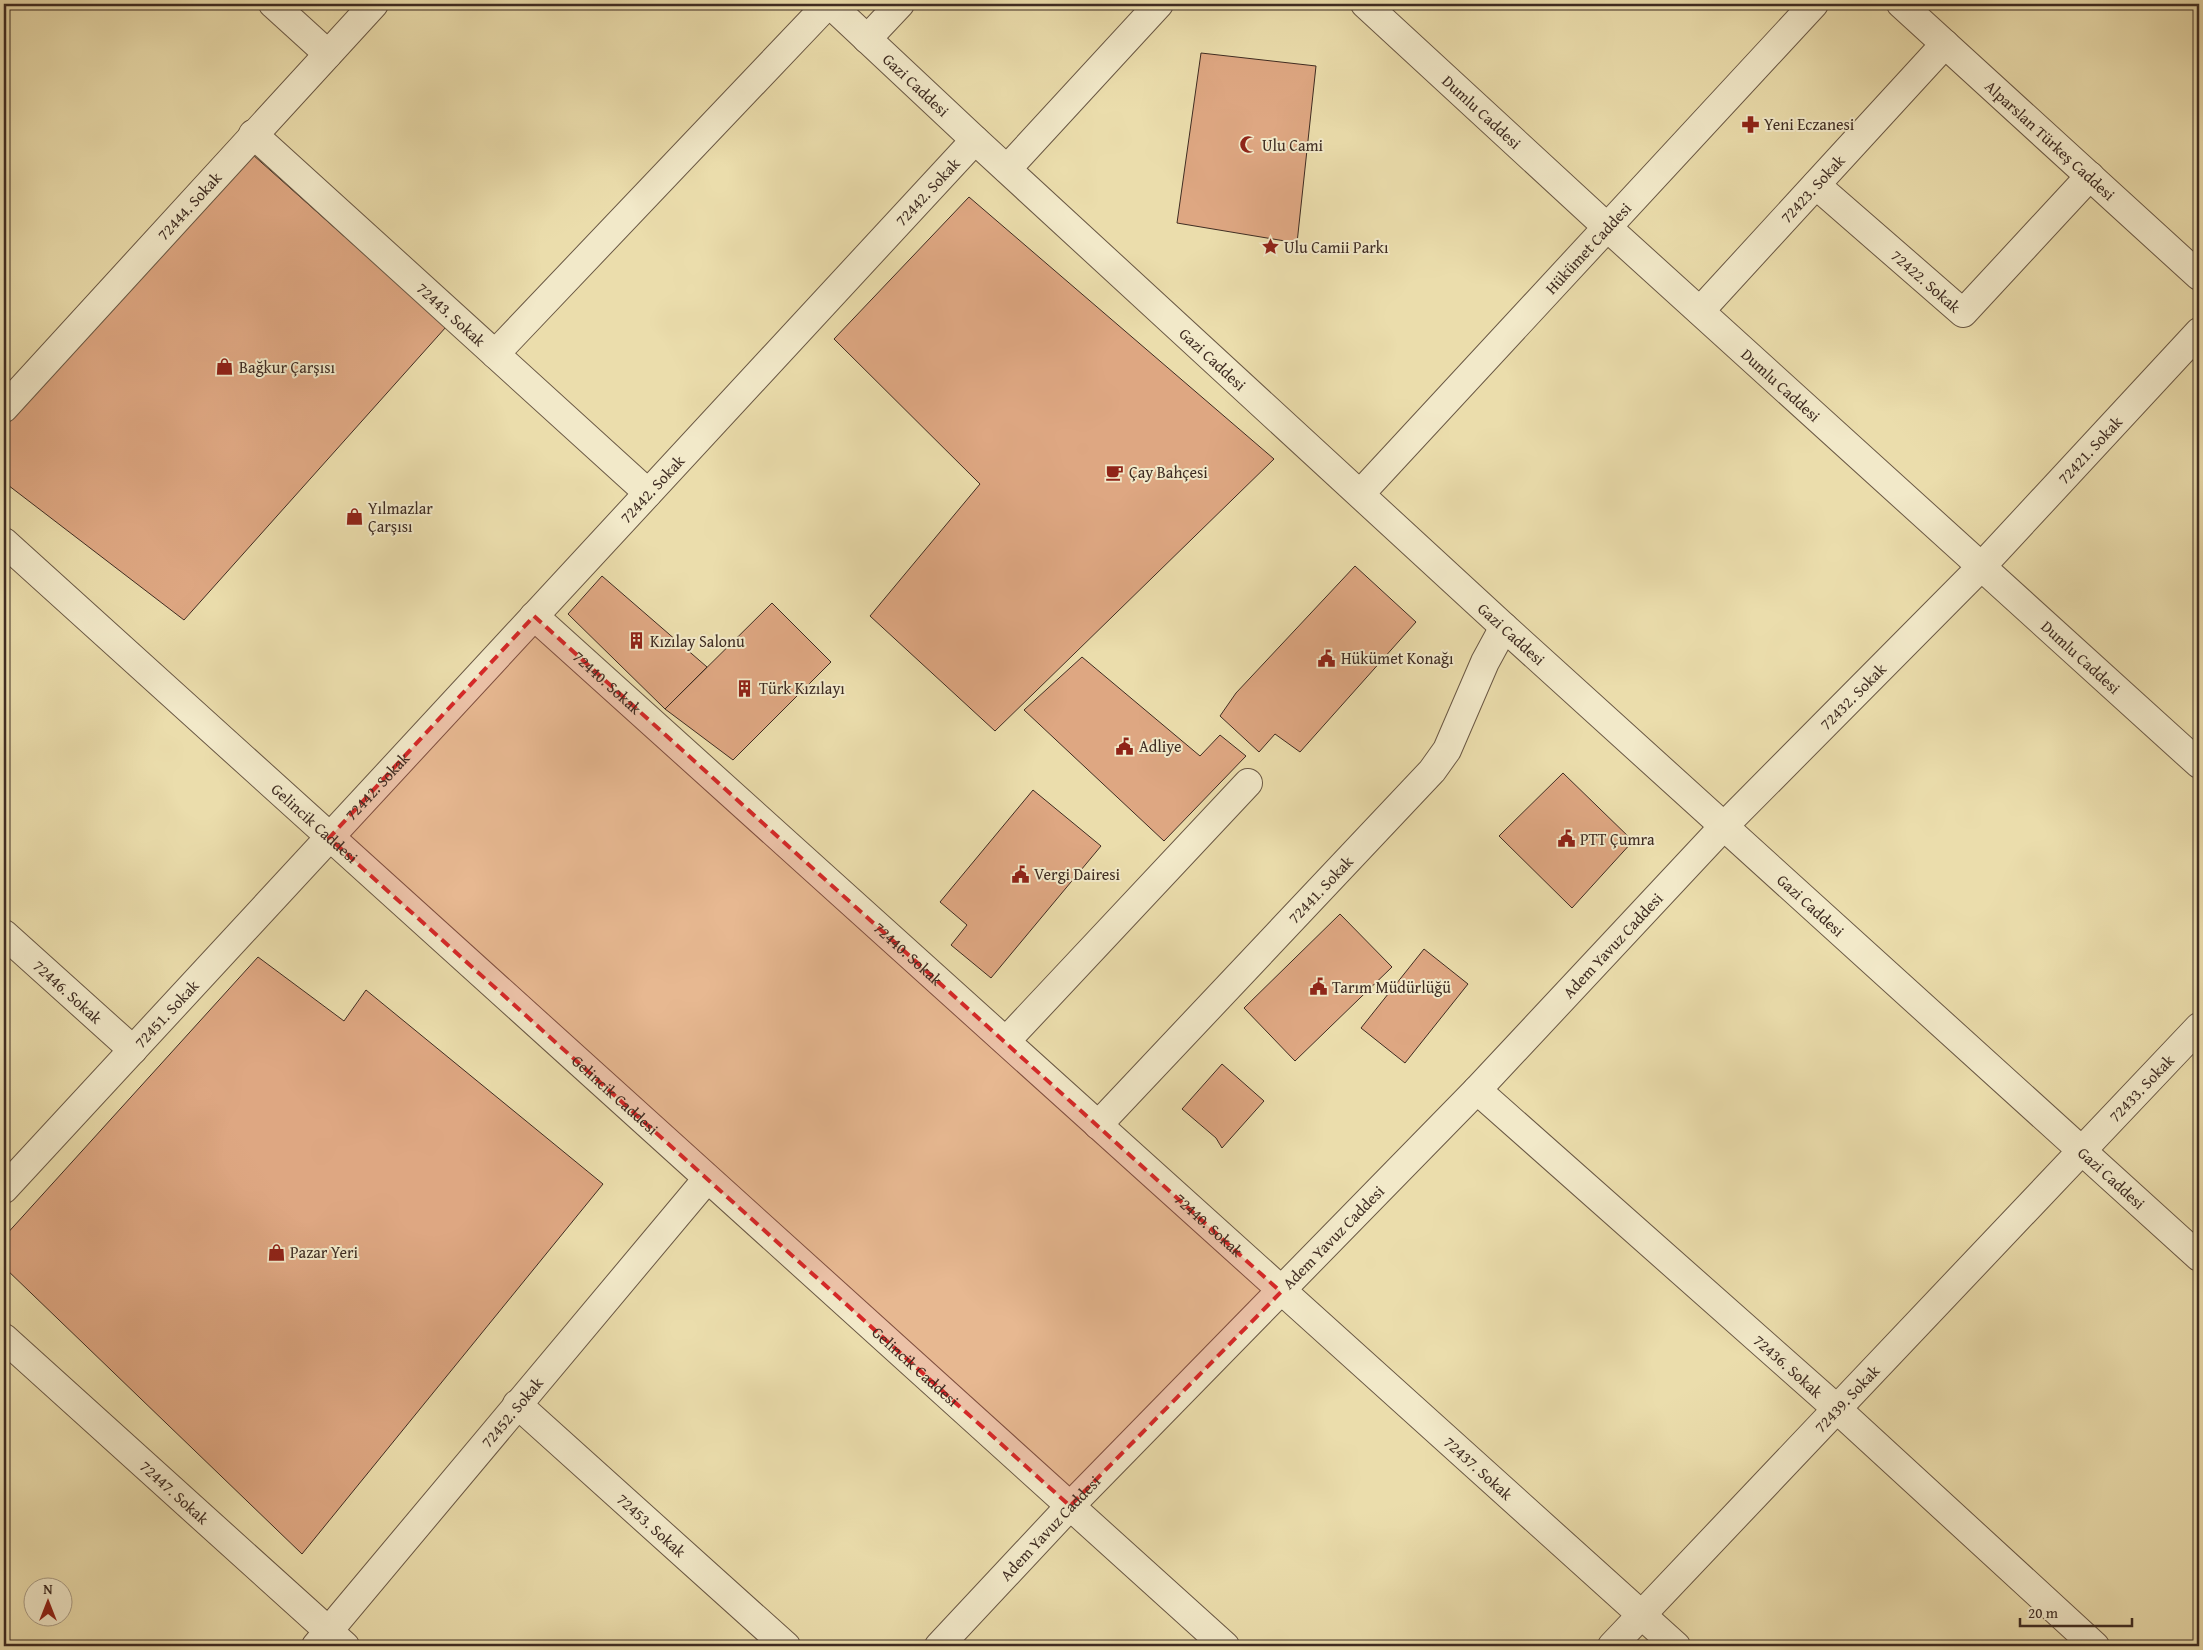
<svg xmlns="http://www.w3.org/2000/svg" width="2203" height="1650" font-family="'Gentium Book Plus',serif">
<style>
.building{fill:#dea782;stroke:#3f2c22}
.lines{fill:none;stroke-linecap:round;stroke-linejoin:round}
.minor-casing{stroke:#6a5844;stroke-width:30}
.minor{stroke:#f2e9c9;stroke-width:28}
.marked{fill:#d62828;fill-opacity:0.2;stroke:#d62828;stroke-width:4;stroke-dasharray:10 6;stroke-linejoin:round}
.labels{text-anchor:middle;stroke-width:4;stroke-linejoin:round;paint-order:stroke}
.street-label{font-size:16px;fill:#3f2c22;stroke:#f2e9c9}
.poi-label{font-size:16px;fill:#3f2c22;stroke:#f2e9c9;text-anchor:start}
</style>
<rect width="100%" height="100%" fill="#ebddac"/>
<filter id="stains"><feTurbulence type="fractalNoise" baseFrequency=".004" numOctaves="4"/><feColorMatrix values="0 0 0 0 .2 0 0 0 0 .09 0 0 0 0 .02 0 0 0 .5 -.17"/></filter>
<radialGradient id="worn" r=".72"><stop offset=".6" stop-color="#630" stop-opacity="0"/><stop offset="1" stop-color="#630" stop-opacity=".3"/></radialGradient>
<path class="building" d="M 1201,53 L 1316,66 L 1297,243 L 1177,223 Z
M 243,146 L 446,327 L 184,620 L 4,482 L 4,408 Z
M 969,197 L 1274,459 L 995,731 L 870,616 L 980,484 L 834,339 Z
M 1355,566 L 1416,622 L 1300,752 L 1275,734 L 1259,752 L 1220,716 L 1236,693 Z
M 602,576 L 707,667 L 665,709 L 568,614 Z
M 772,603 L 831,662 L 733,760 L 665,709 Z
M 1082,657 L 1200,756 L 1220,735 L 1246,756 L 1164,841 L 1024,710 Z
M 1563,773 L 1633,841 L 1572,908 L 1499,836 Z
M 1033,790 L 1101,846 L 991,978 L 951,945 L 967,925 L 940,902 Z
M 1340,914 L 1392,967 L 1295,1061 L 1244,1008 Z
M 1424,949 L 1468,984 L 1405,1063 L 1361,1028 Z
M 258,957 L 344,1021 L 366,990 L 603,1184 L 302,1554 L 4,1267 L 4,1237 Z
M 1222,1064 L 1264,1101 L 1222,1148 L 1216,1138 L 1182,1109 Z"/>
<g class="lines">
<defs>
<g id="minor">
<path d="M 273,4 L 328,54"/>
<path id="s1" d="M 830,4 L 975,140 L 1504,627 L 2199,1257"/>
<path id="s2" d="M 1365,4 L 1608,228 L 2199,764"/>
<path id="s3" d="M 1901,4 L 2199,276"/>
<path d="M 867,39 L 900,4"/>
<path id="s4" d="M 253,134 L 648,493"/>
<path d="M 1007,169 L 1159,4"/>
<path id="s5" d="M 1816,185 L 1963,313 L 2090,176"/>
<path id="s6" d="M 1700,311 L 1945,44"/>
<path d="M 495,354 L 828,4"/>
<path id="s7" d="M 4,408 L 374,4"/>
<path id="s8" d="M 1361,493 L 1814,4"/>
<path id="s9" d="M 4,542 L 1225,1646"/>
<path id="s10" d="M 534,616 L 1676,1646"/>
<path id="s11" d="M 4,934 L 133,1050"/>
<path d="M 1006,1041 L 1248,783"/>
<path id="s12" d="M 1477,1090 L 1837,1409 L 2095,1646"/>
<path id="s13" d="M 1098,1125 L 1432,771 L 1447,750 L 1485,662 L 1504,627"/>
<path id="s14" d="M 4,1189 L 975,140"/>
<path id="s15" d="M 4,1338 L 345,1646"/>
<path id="s16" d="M 517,1404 L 786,1646"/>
<path id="s17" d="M 316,1646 L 707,1179"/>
<path id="s18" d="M 939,1646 L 1070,1506 L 1477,1090 L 1724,826 L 1981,567 L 2199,332"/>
<path id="s19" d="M 1612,1646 L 2199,1027"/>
</g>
</defs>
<use href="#minor" class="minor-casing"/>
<use href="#minor" class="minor"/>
</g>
<path class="marked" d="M 534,616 L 1281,1292 L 1070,1506 L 329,838 Z"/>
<defs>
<symbol id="pharmacy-bare" viewBox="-9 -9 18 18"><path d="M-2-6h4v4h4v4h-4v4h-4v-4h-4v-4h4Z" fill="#8f2418" stroke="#f2e9c9" stroke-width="2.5" paint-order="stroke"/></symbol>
<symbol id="mosque-bare" viewBox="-9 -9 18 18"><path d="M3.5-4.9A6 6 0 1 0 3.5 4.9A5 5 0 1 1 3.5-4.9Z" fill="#8f2418" stroke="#f2e9c9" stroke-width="2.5" paint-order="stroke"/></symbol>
<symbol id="sight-bare" viewBox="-9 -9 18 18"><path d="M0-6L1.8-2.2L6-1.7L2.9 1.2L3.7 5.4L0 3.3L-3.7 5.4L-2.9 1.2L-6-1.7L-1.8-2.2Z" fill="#8f2418" stroke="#f2e9c9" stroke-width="2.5" paint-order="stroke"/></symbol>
<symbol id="shop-bare" viewBox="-9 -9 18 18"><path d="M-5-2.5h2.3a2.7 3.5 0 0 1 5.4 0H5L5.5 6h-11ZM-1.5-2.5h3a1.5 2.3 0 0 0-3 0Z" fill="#8f2418" stroke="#f2e9c9" stroke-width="2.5" paint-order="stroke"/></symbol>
<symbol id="cafe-bare" viewBox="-9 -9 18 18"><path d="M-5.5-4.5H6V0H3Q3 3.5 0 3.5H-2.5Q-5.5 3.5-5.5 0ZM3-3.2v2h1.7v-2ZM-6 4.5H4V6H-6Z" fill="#8f2418" stroke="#f2e9c9" stroke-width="2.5" paint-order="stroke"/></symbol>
<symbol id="building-bare" viewBox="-9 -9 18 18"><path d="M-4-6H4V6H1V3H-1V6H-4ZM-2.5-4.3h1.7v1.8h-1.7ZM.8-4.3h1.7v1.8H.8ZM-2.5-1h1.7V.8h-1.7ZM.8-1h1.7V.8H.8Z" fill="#8f2418" stroke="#f2e9c9" stroke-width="2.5" paint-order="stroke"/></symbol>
<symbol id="civic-bare" viewBox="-9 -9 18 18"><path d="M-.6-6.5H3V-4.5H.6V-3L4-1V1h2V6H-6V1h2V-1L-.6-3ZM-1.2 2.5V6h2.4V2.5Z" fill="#8f2418" stroke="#f2e9c9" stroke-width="2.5" paint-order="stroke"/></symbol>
</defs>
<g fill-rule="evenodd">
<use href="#pharmacy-bare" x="1738" y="112" width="25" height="25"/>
<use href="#mosque-bare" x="1236" y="132" width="25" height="25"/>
<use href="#sight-bare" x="1258" y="234" width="25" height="25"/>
<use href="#shop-bare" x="212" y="354" width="25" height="25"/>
<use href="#cafe-bare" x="1102" y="460" width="25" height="25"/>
<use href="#shop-bare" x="342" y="504" width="25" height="25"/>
<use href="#building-bare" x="624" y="628" width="25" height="25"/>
<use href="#civic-bare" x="1314" y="646" width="25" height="25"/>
<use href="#building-bare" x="732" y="676" width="25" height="25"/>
<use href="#civic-bare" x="1112" y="734" width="25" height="25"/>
<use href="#civic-bare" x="1554" y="826" width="25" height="25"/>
<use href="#civic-bare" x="1008" y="862" width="25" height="25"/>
<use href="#civic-bare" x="1306" y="974" width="25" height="25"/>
<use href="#shop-bare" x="264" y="1240" width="25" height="25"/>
</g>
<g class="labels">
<g class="street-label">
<text dy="6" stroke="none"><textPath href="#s1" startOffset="118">Gazi Caddesi</textPath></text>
<text dy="6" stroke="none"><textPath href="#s2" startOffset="159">Dumlu Caddesi</textPath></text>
<text dy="6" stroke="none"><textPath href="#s3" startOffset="202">Alparslan Türkeş Caddesi</textPath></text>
<text dy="6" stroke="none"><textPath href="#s6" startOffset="166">72423. Sokak</textPath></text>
<text dy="6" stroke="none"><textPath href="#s14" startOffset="1359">72442. Sokak</textPath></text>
<text dy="6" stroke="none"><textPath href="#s7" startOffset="274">72444. Sokak</textPath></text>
<text dy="6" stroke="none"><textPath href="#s8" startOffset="334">Hükümet Caddesi</textPath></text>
<text dy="6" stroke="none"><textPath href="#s5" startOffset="146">72422. Sokak</textPath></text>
<text dy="6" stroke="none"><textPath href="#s4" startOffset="268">72443. Sokak</textPath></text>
<text dy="6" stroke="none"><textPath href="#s1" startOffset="522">Gazi Caddesi</textPath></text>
<text dy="6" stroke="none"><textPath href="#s2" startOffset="564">Dumlu Caddesi</textPath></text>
<text dy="6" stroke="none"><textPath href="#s18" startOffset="1660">72421. Sokak</textPath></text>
<text dy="6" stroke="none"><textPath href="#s14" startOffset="954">72442. Sokak</textPath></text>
<text dy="6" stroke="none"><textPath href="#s1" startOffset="928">Gazi Caddesi</textPath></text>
<text dy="6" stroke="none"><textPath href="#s2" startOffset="969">Dumlu Caddesi</textPath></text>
<text dy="6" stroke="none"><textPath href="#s10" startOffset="99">72440. Sokak</textPath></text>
<text dy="6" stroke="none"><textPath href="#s18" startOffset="1318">72432. Sokak</textPath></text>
<text dy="6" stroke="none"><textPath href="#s14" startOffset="549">72442. Sokak</textPath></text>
<text dy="6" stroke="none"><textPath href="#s9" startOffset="419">Gelincik Caddesi</textPath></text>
<text dy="6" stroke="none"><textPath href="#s13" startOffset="324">72441. Sokak</textPath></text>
<text dy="6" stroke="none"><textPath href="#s1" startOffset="1332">Gazi Caddesi</textPath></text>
<text dy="6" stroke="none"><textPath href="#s18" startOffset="972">Adem Yavuz Caddesi</textPath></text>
<text dy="6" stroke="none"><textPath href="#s10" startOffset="504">72440. Sokak</textPath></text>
<text dy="6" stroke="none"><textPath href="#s11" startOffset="86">72446. Sokak</textPath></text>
<text dy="6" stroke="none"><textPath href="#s14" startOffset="239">72451. Sokak</textPath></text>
<text dy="6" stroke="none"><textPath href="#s19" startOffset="769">72433. Sokak</textPath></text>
<text dy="6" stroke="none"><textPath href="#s9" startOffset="824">Gelincik Caddesi</textPath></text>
<text dy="6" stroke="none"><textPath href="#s1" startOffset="1738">Gazi Caddesi</textPath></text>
<text dy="6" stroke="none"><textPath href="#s10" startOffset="909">72440. Sokak</textPath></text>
<text dy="6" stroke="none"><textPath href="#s18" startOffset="568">Adem Yavuz Caddesi</textPath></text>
<text dy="6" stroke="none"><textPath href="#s12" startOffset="416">72436. Sokak</textPath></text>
<text dy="6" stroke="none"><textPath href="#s9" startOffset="1229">Gelincik Caddesi</textPath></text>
<text dy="6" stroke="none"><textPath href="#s19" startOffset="341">72439. Sokak</textPath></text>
<text dy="6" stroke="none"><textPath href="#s17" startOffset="305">72452. Sokak</textPath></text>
<text dy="6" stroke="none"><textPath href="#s10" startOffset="1272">72437. Sokak</textPath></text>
<text dy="6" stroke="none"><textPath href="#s15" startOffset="230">72447. Sokak</textPath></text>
<text dy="6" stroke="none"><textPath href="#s16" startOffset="181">72453. Sokak</textPath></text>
<text dy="6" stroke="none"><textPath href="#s18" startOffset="162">Adem Yavuz Caddesi</textPath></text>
</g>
<g class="poi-label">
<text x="1764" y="130">Yeni Eczanesi</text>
<text x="1262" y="151">Ulu Cami</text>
<text x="1284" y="253">Ulu Camii Parkı</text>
<text x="239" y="373">Bağkur Çarşısı</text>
<text x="1129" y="478">Çay Bahçesi</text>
<text x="368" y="514">Yılmazlar<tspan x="368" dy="18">Çarşısı</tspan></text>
<text x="650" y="647">Kızılay Salonu</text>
<text x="1341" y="664">Hükümet Konağı</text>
<text x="759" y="694">Türk Kızılayı</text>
<text x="1139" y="752">Adliye</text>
<text x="1580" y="845">PTT Çumra</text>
<text x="1034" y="880">Vergi Dairesi</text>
<text x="1332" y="993">Tarım Müdürlüğü</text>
<text x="290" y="1258">Pazar Yeri</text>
</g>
</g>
<rect width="2203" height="1650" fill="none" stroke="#ebddac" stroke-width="20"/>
<rect x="5" y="5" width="2193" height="1640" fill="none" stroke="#3f2c22" stroke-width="2.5"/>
<rect x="10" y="10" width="2183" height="1630" fill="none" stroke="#3f2c22"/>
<g transform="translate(48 1602)"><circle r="24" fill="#f2e9c9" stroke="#aa9d86"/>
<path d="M0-4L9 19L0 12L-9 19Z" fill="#8f2418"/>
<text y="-8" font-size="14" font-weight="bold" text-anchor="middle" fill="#3f2c22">N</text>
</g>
<path d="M2020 1618v8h112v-8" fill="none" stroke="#3f2c22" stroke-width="2.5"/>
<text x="2028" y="1618" font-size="15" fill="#3f2c22" stroke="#f2e9c9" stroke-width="4" paint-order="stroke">20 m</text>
<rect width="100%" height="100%" filter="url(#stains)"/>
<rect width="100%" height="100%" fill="url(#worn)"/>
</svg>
